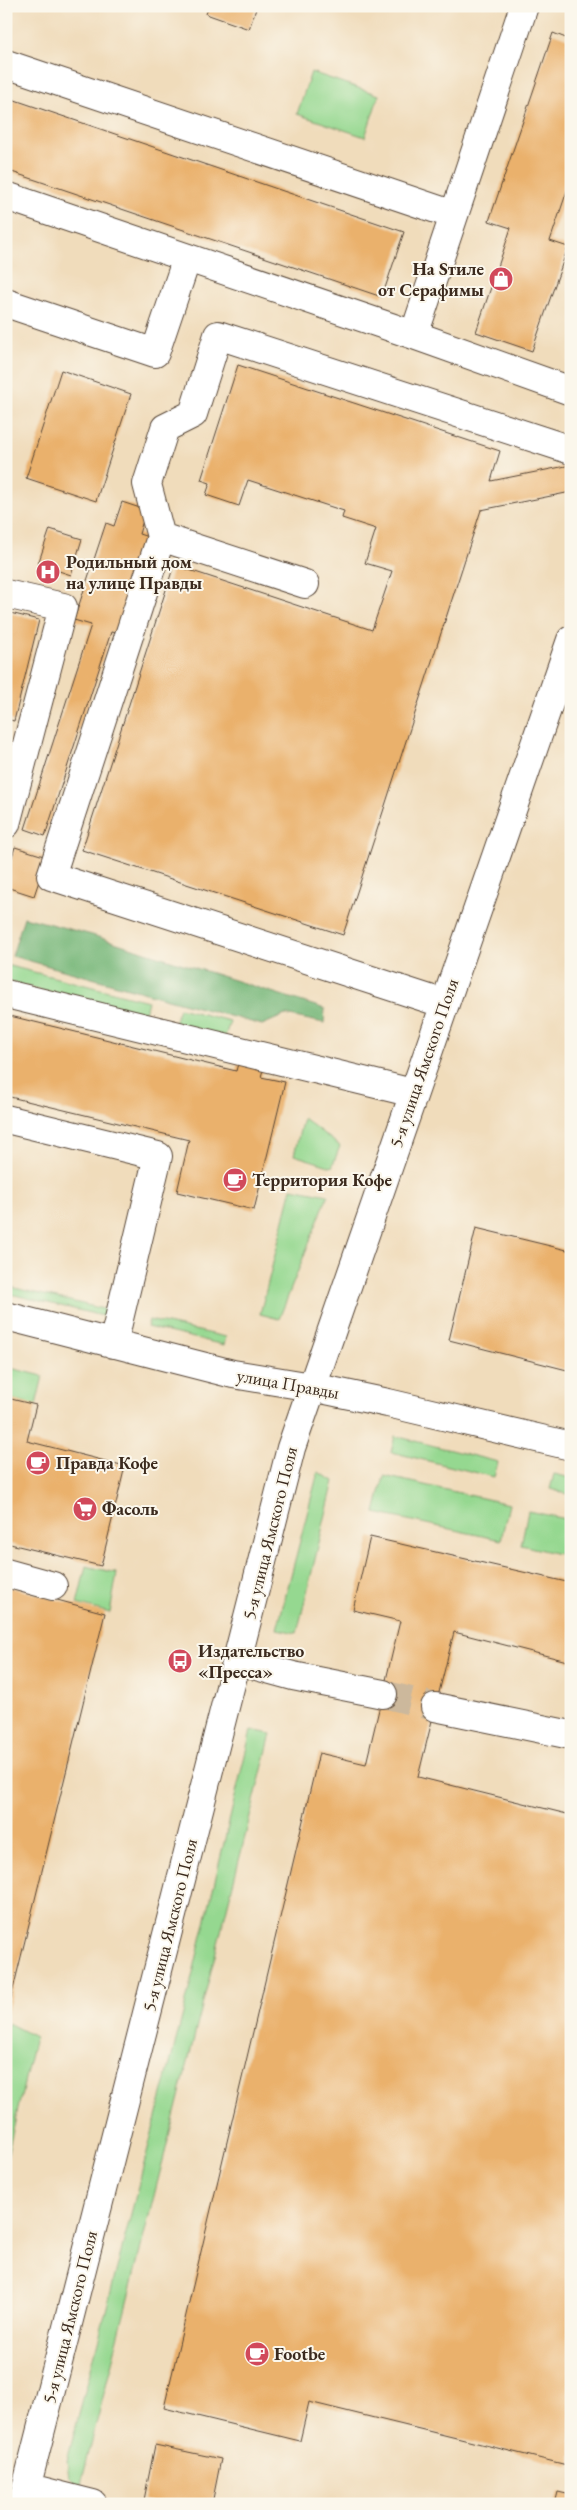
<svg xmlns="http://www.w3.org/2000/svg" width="577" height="2510" font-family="'EB Garamond',serif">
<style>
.green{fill:#95d890;stroke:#688157}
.forest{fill:#78b87a;stroke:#5a714c}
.building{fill:#eab16c}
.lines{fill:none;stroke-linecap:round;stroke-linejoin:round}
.minor-tunnel{stroke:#ccb89c;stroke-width:28;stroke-dasharray:28 14;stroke-linecap:butt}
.minor-casing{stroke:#564536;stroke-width:30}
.minor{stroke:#fff;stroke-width:28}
.labels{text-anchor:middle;stroke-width:4;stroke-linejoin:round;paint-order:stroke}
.poi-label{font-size:18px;font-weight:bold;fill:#3b2a1e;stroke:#fbf7ec;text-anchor:start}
.street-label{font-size:18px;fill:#3b2a1e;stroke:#fbf7ec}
</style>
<rect width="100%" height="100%" fill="#fbf7ec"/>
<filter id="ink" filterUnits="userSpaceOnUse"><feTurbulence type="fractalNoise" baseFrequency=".02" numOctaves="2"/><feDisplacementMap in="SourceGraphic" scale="10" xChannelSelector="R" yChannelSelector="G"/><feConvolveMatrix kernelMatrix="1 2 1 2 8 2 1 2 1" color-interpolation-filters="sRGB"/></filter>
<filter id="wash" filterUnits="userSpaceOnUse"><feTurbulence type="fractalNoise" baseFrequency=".0096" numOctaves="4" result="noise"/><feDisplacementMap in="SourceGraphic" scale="20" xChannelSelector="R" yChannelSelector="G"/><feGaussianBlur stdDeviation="1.12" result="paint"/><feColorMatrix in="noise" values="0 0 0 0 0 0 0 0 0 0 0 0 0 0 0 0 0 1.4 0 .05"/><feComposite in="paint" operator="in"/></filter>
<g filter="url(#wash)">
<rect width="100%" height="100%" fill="#f0dcbb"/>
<path class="green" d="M 311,72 L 379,95 L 365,137 L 297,114 Z
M 6,965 L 148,1001 L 144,1017 L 6,981 Z
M 179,1008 L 230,1021 L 225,1037 L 174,1024 Z
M 303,1118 L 340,1146 L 332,1167 L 294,1155 Z
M 292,1188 L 328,1195 L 279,1319 L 260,1314 Z
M 6,1286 L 108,1310 L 107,1317 L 6,1293 Z
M 149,1320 L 226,1337 L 224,1345 L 147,1327 Z
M 6,1367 L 43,1376 L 36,1405 L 11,1399 L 6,1416 Z
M 395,1436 L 498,1462 L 494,1477 L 391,1452 Z
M 318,1472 L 334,1481 L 297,1633 L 277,1629 Z
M 554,1474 L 571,1478 L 571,1495 L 550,1489 Z
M 384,1476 L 509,1504 L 501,1540 L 375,1513 Z
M 528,1511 L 571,1520 L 571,1557 L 521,1545 Z
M 86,1566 L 117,1573 L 110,1613 L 77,1604 Z
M 251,1730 L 271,1734 L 80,2488 L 69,2477 L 67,2461 L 187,1998 Z
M 8,2023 L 35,2037 L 6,2160 L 6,2031 Z"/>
<path class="forest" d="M 24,917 L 92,935 L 325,1009 L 324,1023 L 285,1015 L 262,1025 L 12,956 Z"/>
<g id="blocks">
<path class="building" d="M 209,6 L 257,6 L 249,29 L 206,14 Z
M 553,33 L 571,40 L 571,179 L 550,241 L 568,247 L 532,351 L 476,332 L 511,228 L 489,221 Z
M 6,97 L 404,232 L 382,297 L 6,170 Z
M 238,365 L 500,451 L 491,481 L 571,465 L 571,492 L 481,510 L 343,935 L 82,850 L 174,565 L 372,630 L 392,571 L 365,563 L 376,529 L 342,518 L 344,511 L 248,480 L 239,506 L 206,495 L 210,483 L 201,480 Z
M 61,370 L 131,394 L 96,501 L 26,478 Z
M 122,502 L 146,510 L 139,534 L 148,537 L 116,633 L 111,632 L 45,836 L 25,829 L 91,625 L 74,620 L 106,523 L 114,526 Z
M 50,529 L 82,539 L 71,575 L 38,564 Z
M 6,612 L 39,620 L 14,721 L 6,719 Z
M 15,847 L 47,857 L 34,896 L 6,887 L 6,877 Z
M 6,1015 L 236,1071 L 239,1060 L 264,1066 L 261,1077 L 285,1082 L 254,1210 L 177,1192 L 189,1140 L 6,1096 Z
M 476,1228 L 571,1251 L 571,1371 L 449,1340 Z
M 11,1399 L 36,1405 L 27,1441 L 125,1466 L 101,1566 L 6,1543 L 6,1416 Z
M 370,1537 L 571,1583 L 571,1662 L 454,1632 L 418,1777 L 571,1815 L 571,2466 L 309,2402 L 300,2441 L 164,2408 L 319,1753 L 366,1764 L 400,1621 L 353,1610 Z
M 6,1586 L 105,1613 L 7,2014 L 6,2014 Z
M 155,2445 L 221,2459 L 212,2504 L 162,2504 L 144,2500 Z
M 558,2492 L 571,2495 L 571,2504 L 555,2504 Z"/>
</g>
</g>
<g filter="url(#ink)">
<use href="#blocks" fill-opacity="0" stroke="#564536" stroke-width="1"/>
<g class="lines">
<path class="minor-tunnel" d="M 383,1694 L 435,1707"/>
<defs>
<path id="minor" d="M 6,64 L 454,215
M 6,196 L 414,335 L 524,6
M 6,303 L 155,353 L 187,258
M 414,335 L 571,391
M 161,537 L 51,876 L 445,1004
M 305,584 L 161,537 L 147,484 L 165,428 L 193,414 L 218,335 L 571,450
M 6,594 L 63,607 L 6,824
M 6,994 L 413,1093
M 6,1119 L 158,1156 L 113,1344
M 6,1316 L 233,1374 L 312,1387 L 388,1403 L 571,1446
M 6,1573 L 53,1586
M 238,1661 L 293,1676 L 383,1694
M 435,1707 L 571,1735
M 26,2487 L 93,2504
M 22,2504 L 291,1448 L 571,640"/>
</defs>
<use href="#minor" class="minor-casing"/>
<use href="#minor" class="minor"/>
</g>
</g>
<defs>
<symbol id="shop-disc" viewBox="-11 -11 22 22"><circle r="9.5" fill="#d1495b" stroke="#fbf7ec"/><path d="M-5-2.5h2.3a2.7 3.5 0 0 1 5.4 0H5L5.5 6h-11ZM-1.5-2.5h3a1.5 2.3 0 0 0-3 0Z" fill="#fff"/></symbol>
<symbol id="hospital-disc" viewBox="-11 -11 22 22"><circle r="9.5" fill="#d1495b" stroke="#fbf7ec"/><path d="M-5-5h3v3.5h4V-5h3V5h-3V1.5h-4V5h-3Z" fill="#fff"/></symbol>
<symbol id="cafe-disc" viewBox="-11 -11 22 22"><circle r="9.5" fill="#d1495b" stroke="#fbf7ec"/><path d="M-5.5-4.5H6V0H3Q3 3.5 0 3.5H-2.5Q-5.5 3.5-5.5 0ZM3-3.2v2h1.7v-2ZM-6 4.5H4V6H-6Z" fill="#fff"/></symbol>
<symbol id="supermarket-disc" viewBox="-11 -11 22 22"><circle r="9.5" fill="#d1495b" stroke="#fbf7ec"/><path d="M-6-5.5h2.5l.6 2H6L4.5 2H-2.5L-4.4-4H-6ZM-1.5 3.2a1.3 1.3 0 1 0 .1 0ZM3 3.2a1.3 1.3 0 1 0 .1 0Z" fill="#fff"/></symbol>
<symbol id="bus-disc" viewBox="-11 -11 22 22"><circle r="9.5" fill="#d1495b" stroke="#fbf7ec"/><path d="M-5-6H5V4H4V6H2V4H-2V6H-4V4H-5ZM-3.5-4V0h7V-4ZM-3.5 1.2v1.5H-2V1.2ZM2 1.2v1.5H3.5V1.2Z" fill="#fff"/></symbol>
</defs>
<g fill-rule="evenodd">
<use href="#shop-disc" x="487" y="265" width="28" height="28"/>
<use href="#hospital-disc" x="34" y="558" width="28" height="28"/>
<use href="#cafe-disc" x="221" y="1166" width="28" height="28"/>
<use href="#cafe-disc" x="24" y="1449" width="28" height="28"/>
<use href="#supermarket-disc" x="71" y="1495" width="28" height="28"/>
<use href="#bus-disc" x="166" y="1647" width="28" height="28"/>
<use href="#cafe-disc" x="243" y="2340" width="28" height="28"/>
</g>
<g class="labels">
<g class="poi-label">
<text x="484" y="275" text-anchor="end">На Sтиле<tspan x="484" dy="21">от Серафимы</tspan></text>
<text x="66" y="568">Родильный дом<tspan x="66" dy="21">на улице Правды</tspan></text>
<text x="252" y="1186">Территория Кофе</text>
<text x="56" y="1469">Правда Кофе</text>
<text x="102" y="1515">Фасоль</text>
<text x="198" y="1657">Издательство<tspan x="198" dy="21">«Пресса»</tspan></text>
<text x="274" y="2360">Footbe</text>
</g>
<g class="street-label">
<text transform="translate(424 1063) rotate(-71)" y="6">5-я улица Ямского Поля</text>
<text transform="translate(288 1384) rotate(10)" y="6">улица Правды</text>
<text transform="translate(270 1533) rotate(-76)" y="6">5-я улица Ямского Поля</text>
<text transform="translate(170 1925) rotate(-76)" y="6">5-я улица Ямского Поля</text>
<text transform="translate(70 2317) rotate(-76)" y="6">5-я улица Ямского Поля</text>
</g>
</g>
<rect width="577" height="2510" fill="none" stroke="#fbf7ec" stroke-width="25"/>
</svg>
